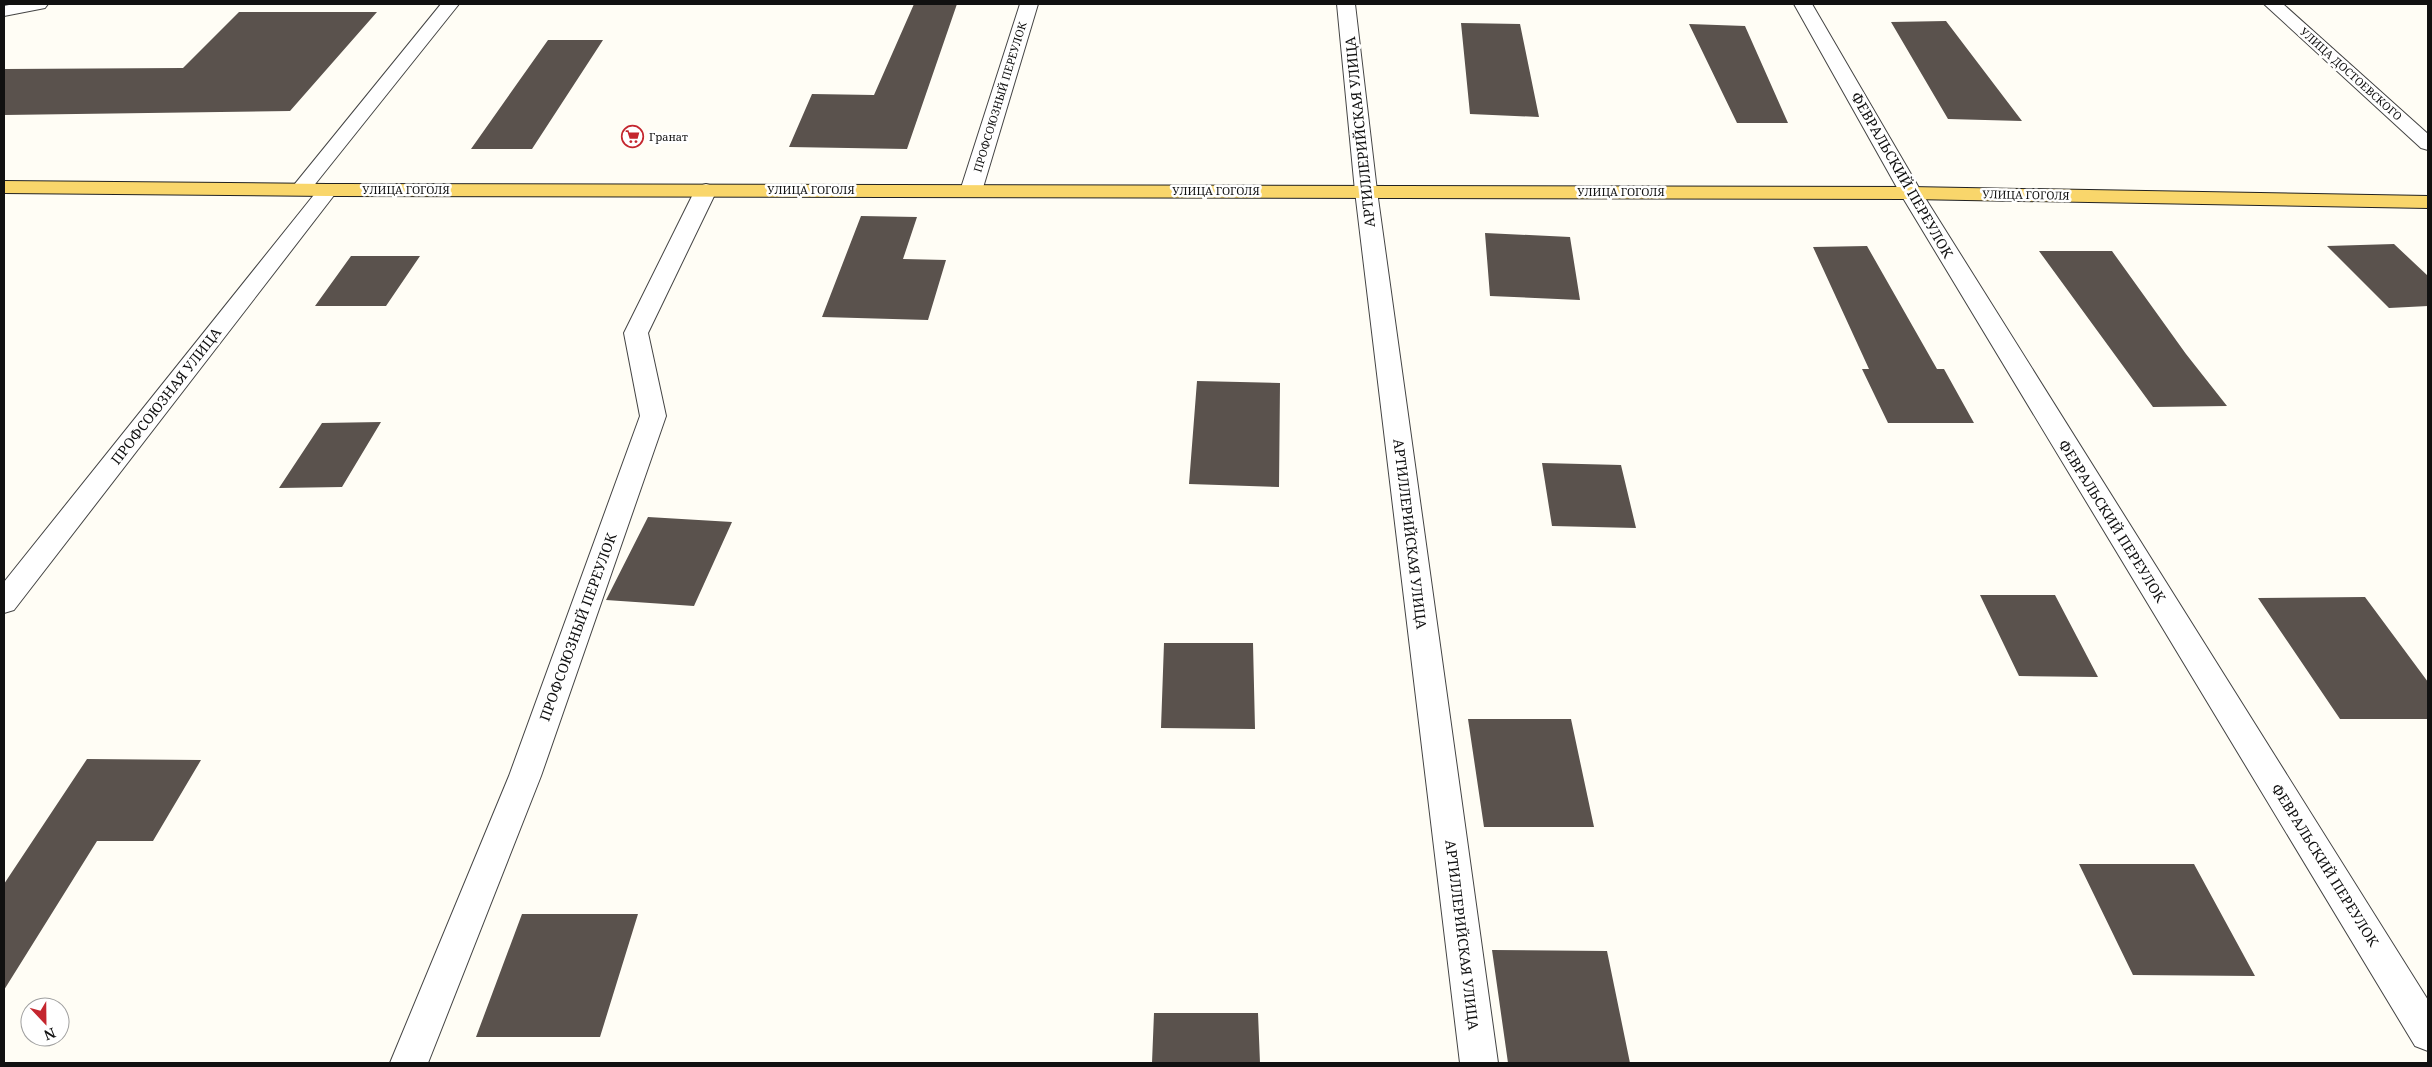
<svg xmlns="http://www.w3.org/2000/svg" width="2432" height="1067" font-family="'Noto Serif',serif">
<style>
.building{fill:#5a524d}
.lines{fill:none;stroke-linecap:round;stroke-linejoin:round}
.minor-casing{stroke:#444;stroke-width:2}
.major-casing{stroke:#222;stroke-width:2}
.minor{fill:#fff;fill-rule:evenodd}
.major{fill:#f9d66b;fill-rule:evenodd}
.labels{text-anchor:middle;stroke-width:5;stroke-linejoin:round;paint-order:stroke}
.far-street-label{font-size:11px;fill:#111;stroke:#fff}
.far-poi-label{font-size:11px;fill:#111;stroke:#fff;text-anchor:start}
.street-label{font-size:14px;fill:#111;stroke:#fff}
</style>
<rect width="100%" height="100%" fill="#fffdf5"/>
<path class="building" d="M 914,4 L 957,4 L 907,149 L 789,147 L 812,94 L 874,95 Z
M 239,12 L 377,12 L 290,111 L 4,115 L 4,69 L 183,68 Z
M 1946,21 L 2022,121 L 1948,119 L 1891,22 Z
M 1461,23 L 1520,24 L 1539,117 L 1470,114 Z
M 1689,24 L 1745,26 L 1788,123 L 1737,123 Z
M 548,40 L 603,40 L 532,149 L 471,149 Z
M 861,216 L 917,217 L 903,259 L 946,260 L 928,320 L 822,317 Z
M 1485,233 L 1570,237 L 1580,300 L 1490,296 Z
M 2394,244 L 2428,276 L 2428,306 L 2389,308 L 2327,246 Z
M 1867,246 L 1937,369 L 1944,369 L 1974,423 L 1888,423 L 1862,369 L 1869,369 L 1813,247 Z
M 2039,251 L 2112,251 L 2186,354 L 2227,406 L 2153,407 Z
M 351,256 L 420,256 L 386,306 L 315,306 Z
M 1197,381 L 1280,383 L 1279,487 L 1189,484 Z
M 381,422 L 342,487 L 279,488 L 322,423 Z
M 1542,463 L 1621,465 L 1636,528 L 1552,526 Z
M 648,517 L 732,522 L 694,606 L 606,600 Z
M 1980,595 L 2055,595 L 2098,677 L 2019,676 Z
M 2365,597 L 2428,682 L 2428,719 L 2340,719 L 2258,598 Z
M 1164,643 L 1253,643 L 1255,729 L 1161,728 Z
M 1468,719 L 1571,719 L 1594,827 L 1484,827 Z
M 87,759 L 201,760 L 153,841 L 97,841 L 4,990 L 4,884 Z
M 2079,864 L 2194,864 L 2255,976 L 2133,975 Z
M 522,914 L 638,914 L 600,1037 L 476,1037 Z
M 1492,950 L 1607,951 L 1630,1063 L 1508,1063 Z
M 1154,1013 L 1258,1013 L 1260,1063 L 1152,1063 Z"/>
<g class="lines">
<defs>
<path id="minor" d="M 14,4 L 48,4 L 45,8 L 4,16 L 4,6 Z
M 441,4 L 459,4 L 308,193 L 301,195 L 294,193 L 290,189 L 294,185 Z
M 1020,4 L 1038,4 L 982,191 L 978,195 L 971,197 L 964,195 L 960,191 Z
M 1337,4 L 1355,4 L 1377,191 L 1498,1063 L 1460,1063 L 1355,191 Z
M 1794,4 L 1812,4 L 1922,193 L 2428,1000 L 2428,1051 L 2415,1046 L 1900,193 Z
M 2264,4 L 2283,4 L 2428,134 L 2428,150 L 2421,148 Z
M 328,184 L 335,186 L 339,190 L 335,194 L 14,610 L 4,613 L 4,582 L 321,186 Z
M 706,184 L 713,186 L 717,190 L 648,333 L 666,416 L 541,776 L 428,1063 L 390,1063 L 509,776 L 640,416 L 624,333 L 695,190 L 699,186 Z"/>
<path id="major" d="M 4,181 L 328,184 L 1911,187 L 2428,196 L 2428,208 L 1911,199 L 328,196 L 4,193 Z"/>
</defs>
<use href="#minor" class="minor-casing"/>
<use href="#major" class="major-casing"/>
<use href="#minor" class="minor"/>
<use href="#major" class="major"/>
</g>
<defs>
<symbol id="supermarket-ring" viewBox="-11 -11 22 22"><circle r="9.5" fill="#fff" stroke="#c4262e" stroke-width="1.5"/><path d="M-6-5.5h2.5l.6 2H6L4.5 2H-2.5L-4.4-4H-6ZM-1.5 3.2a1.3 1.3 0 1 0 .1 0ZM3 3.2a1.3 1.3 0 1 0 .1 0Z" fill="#c4262e"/></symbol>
</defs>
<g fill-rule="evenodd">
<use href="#supermarket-ring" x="620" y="124" width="25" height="25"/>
</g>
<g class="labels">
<g class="far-street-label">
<text transform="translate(2351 74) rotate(42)" y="4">УЛИЦА ДОСТОЕВСКОГО</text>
<text transform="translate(1000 97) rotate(-73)" y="4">ПРОФСОЮЗНЫЙ ПЕРЕУЛОК</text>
<text x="406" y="194">УЛИЦА ГОГОЛЯ</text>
<text x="811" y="194">УЛИЦА ГОГОЛЯ</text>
<text x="1216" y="195">УЛИЦА ГОГОЛЯ</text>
<text x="1621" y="196">УЛИЦА ГОГОЛЯ</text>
<text transform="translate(2026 195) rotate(1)" y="4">УЛИЦА ГОГОЛЯ</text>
</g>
<g class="far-poi-label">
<text x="649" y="141">Гранат</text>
</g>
<g class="street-label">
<text transform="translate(1360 132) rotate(-96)" y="5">АРТИЛЛЕРИЙСКАЯ УЛИЦА</text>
<text transform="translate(1902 175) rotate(60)" y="5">ФЕВРАЛЬСКИЙ ПЕРЕУЛОК</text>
<text transform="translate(166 396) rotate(-52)" y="5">ПРОФСОЮЗНАЯ УЛИЦА</text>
<text transform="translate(2112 521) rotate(58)" y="5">ФЕВРАЛЬСКИЙ ПЕРЕУЛОК</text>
<text transform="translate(1410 534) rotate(83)" y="5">АРТИЛЛЕРИЙСКАЯ УЛИЦА</text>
<text transform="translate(578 627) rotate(-70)" y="5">ПРОФСОЮЗНЫЙ ПЕРЕУЛОК</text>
<text transform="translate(2325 865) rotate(58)" y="5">ФЕВРАЛЬСКИЙ ПЕРЕУЛОК</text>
<text transform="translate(1462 935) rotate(83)" y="5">АРТИЛЛЕРИЙСКАЯ УЛИЦА</text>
</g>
</g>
<rect width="2432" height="1067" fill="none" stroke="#111111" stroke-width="10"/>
<g transform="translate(45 1022) rotate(158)"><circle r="24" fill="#ffffff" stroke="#a0a0a0"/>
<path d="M0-4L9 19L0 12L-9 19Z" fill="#c4262e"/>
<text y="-8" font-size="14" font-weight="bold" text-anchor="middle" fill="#111111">N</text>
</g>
</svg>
